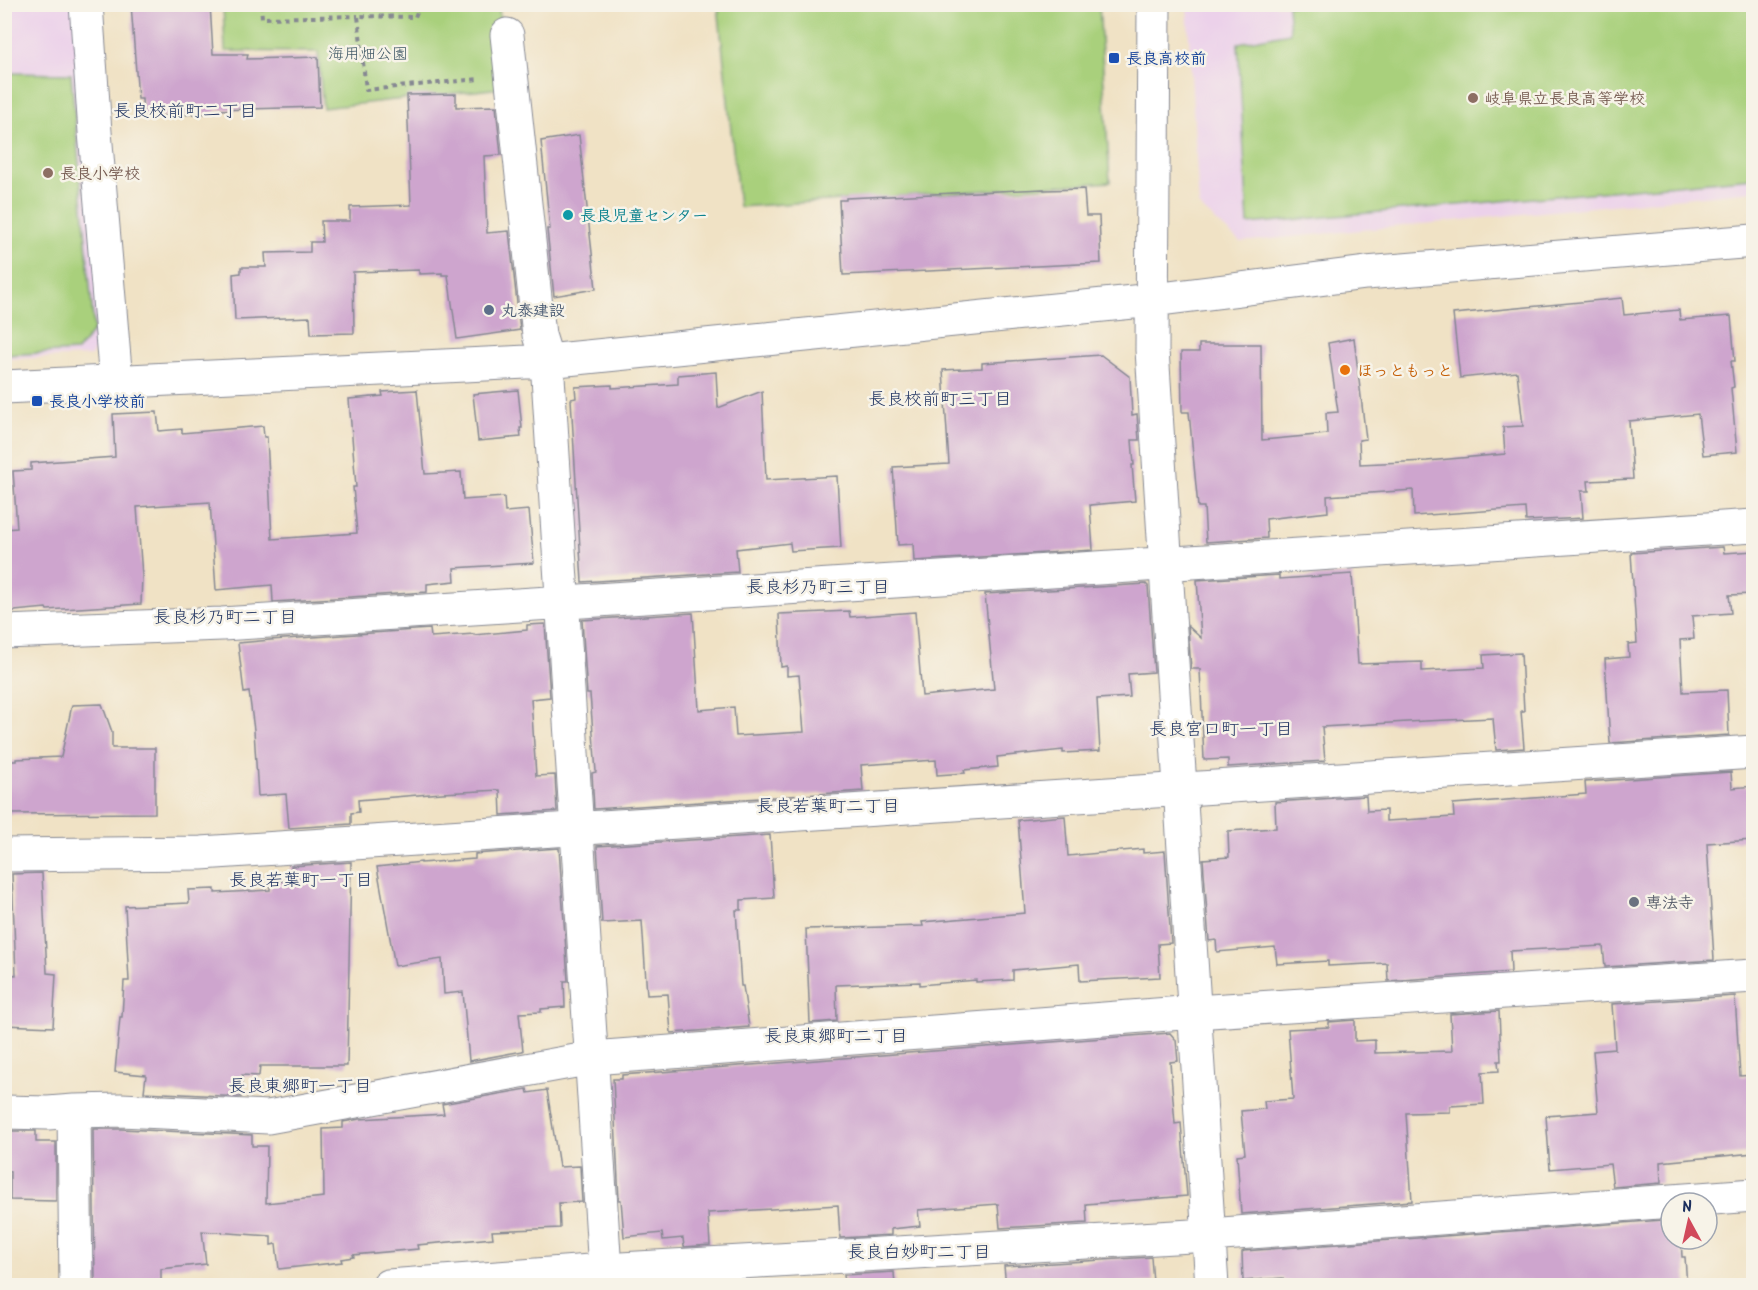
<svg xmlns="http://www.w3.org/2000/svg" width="1758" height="1290" font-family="Kalam,'Klee One',sans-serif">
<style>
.built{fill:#ecd1ea}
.green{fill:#a9d07b;stroke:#62806c;stroke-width:1.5}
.building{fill:#cea5ce}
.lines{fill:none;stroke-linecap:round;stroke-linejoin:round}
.minor-casing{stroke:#868892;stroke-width:35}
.path{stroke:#868892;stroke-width:4;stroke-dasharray:4.5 4.5;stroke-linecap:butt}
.minor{stroke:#fff;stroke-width:33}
.transit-dot{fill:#1a4fb4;stroke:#f7f3e8;stroke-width:2}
.education-dot{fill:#8d6e63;stroke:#f7f3e8;stroke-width:2}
.culture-dot{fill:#0f9aa8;stroke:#f7f3e8;stroke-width:2}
.service-dot{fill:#5c6f8a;stroke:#f7f3e8;stroke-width:2}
.food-dot{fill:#e8710a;stroke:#f7f3e8;stroke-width:2}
.worship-dot{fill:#6b7280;stroke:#f7f3e8;stroke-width:2}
.labels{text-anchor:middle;stroke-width:5;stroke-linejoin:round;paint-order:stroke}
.park-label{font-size:16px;fill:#3e5765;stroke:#f7f3e8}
.transit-label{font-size:16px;font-weight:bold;fill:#164399;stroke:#f7f3e8;text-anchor:start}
.education-label{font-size:16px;font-weight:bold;fill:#785e54;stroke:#f7f3e8;text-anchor:start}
.culture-label{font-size:16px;font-weight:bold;fill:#0d838f;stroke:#f7f3e8;text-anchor:start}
.service-label{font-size:16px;font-weight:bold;fill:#4e5e75;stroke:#f7f3e8;text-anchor:start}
.food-label{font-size:16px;font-weight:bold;fill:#c56008;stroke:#f7f3e8;text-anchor:start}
.worship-label{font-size:16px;font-weight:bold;fill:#5b616d;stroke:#f7f3e8;text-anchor:start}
.neighbourhood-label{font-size:18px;fill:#1b2f5e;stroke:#f7f3e8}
</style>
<rect width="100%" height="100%" fill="#f7f3e8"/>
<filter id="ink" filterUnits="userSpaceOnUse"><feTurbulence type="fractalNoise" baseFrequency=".0167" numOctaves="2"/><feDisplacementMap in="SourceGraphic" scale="12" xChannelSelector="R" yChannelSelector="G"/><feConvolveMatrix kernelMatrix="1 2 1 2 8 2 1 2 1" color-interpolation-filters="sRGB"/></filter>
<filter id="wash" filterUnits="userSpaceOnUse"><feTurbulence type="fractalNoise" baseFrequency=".008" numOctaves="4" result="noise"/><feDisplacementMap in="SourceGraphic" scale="24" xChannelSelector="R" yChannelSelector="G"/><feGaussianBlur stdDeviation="1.35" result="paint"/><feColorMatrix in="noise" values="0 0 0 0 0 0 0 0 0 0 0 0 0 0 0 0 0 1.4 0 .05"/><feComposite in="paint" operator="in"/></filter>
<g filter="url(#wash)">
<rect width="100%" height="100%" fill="#f0e2c5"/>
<path class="built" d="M 4,5 L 80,5 L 102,341 L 91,356 L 5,359 Z
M 1187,5 L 1753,5 L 1753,191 L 1240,242 L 1199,206 Z"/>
<path class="green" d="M 223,5 L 499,5 L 503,76 L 501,88 L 323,108 L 318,52 L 225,51 Z
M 718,5 L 1099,5 L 1110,182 L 739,207 Z
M 1288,5 L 1753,5 L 1753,178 L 1248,224 L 1238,43 L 1290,33 Z
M 4,73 L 71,74 L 94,330 L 77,351 L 5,355 Z"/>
<g id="blocks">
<path class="building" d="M 131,4 L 210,4 L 213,54 L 248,54 L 247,59 L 318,57 L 320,107 L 215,110 L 216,113 L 143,117 L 142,99 L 138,99 Z
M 456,94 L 456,107 L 496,106 L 501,155 L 484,156 L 487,233 L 509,231 L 520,330 L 457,339 L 448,275 L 442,275 L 442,273 L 419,274 L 419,270 L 353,272 L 354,333 L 311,334 L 310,317 L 235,320 L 233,274 L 241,273 L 241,267 L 266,267 L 265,253 L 310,252 L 310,242 L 322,242 L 321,221 L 350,221 L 350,207 L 411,205 L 407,95 Z
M 579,135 L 596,289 L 554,296 L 547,229 L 550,229 L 541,141 Z
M 1044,189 L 1044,190 L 1084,189 L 1086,216 L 1099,216 L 1101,263 L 843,275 L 839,200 L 846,200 L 846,198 Z
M 1622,298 L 1624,315 L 1679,310 L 1680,320 L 1731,316 L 1735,361 L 1731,361 L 1734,387 L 1731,388 L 1737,452 L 1703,455 L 1698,414 L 1629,421 L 1633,479 L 1588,481 L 1589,491 L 1581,491 L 1583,518 L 1526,521 L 1525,508 L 1414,516 L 1413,490 L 1327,496 L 1328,512 L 1266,519 L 1267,538 L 1206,542 L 1204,507 L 1198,507 L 1189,412 L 1182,412 L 1181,352 L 1199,352 L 1199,344 L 1261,344 L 1262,440 L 1327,434 L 1326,413 L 1338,412 L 1328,343 L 1354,338 L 1366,439 L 1359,440 L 1360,464 L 1427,461 L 1505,454 L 1503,427 L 1523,426 L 1517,372 L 1460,378 L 1453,314 Z
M 1101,355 L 1130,377 L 1132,415 L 1137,414 L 1139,440 L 1132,440 L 1134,465 L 1132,465 L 1135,501 L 1090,505 L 1093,550 L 914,561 L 913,544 L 898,545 L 893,467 L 949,464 L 943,370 L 982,368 L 982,363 Z
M 716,372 L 718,408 L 762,391 L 766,480 L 837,476 L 841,548 L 791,551 L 790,543 L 736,549 L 738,572 L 582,582 L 571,399 L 576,398 L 575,387 L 612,385 L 612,388 L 678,384 L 678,375 Z
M 417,390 L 425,474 L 461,472 L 463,500 L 504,497 L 505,512 L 529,510 L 534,563 L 454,568 L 455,581 L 427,584 L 427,592 L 273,602 L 272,585 L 216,590 L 210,502 L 137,507 L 142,576 L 141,604 L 47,610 L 46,608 L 4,612 L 4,529 L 17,528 L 13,471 L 31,470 L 31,463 L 115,457 L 113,414 L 157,412 L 159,431 L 182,429 L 182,433 L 263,426 L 264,437 L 267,437 L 272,539 L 357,533 L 353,487 L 356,487 L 349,399 L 383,396 L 382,392 Z
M 518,390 L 522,428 L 520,428 L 521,437 L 478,441 L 473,394 Z
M 1723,547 L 1724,553 L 1754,551 L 1754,594 L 1729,595 L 1731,613 L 1692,616 L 1694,639 L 1680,640 L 1683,692 L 1727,690 L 1729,735 L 1610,743 L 1605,659 L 1629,657 L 1628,644 L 1637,643 L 1631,553 Z
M 1352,574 L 1358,664 L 1422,662 L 1422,671 L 1484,668 L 1483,655 L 1521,653 L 1524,711 L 1521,711 L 1524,748 L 1496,750 L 1493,718 L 1425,721 L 1322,727 L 1325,761 L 1228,767 L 1228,759 L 1204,760 L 1200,669 L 1191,669 L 1188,626 L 1201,638 L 1197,580 L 1279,575 L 1279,579 Z
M 1146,584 L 1148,586 L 1154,672 L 1128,674 L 1130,697 L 1097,699 L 1100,751 L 1063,753 L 1063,750 L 997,757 L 998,767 L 964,770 L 965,773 L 937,775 L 936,760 L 861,765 L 863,791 L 594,809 L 592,773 L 596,772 L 590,694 L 587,694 L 582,620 L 693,613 L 699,710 L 734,707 L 736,736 L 804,732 L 799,675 L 787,676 L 787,666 L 781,667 L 779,614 L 849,611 L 850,617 L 915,612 L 922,696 L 994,689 L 985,594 Z
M 545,624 L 550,697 L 531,699 L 536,776 L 555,775 L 557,811 L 501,815 L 500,790 L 442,793 L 358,800 L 359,812 L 351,813 L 351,824 L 289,828 L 286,794 L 258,796 L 254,730 L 249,692 L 244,693 L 238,643 L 270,640 L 430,629 L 431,637 L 474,634 L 474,635 L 527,630 L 527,625 Z
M 102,704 L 112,732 L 112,748 L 155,748 L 155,813 L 4,814 L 4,761 L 16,761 L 16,759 L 61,757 L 72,705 Z
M 1731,772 L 1732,788 L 1754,786 L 1754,840 L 1707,843 L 1714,960 L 1605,967 L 1603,946 L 1510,951 L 1511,972 L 1388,981 L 1387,963 L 1328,966 L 1328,961 L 1277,964 L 1275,947 L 1217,952 L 1216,940 L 1209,941 L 1203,859 L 1229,857 L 1228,831 L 1276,828 L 1275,802 L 1366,796 L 1367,811 L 1386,810 L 1386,821 L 1454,817 L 1453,804 L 1586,794 L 1585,782 Z
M 1065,816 L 1068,856 L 1143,849 L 1143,853 L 1165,851 L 1171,943 L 1158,944 L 1160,977 L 1080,981 L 1079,964 L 1013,970 L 1013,980 L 976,982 L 976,980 L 920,985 L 920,982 L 836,985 L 837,1021 L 810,1023 L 806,929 L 923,926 L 922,922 L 1025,913 L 1018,820 Z
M 770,835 L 774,898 L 741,900 L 741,910 L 736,910 L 741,986 L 743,986 L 749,1027 L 671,1033 L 668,994 L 647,995 L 642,921 L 602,923 L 597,846 Z
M 559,848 L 568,981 L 564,981 L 565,1007 L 541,1009 L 541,1012 L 519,1013 L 523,1051 L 469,1061 L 463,992 L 444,994 L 442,959 L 395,966 L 377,867 L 421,862 L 421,863 L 475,859 L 475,854 Z
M 351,862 L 347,1066 L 260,1066 L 259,1076 L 242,1075 L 241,1097 L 144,1092 L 146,1075 L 115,1072 L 120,1017 L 122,1017 L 124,981 L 129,981 L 125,906 L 189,903 L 188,890 L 215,889 L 215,893 L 270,890 L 270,882 L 293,880 L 291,866 Z
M 42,873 L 47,973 L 56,974 L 53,1027 L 4,1025 L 4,974 L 16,975 L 12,874 Z
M 1735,996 L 1740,1076 L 1754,1075 L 1754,1153 L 1660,1162 L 1661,1183 L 1613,1187 L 1610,1164 L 1550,1169 L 1546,1116 L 1598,1112 L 1593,1051 L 1615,1049 L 1612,1004 Z
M 1499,1011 L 1501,1061 L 1498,1061 L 1499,1071 L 1482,1072 L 1484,1104 L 1450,1106 L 1450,1112 L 1406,1113 L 1412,1201 L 1241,1214 L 1237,1155 L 1245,1154 L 1241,1111 L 1265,1109 L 1264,1101 L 1293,1099 L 1288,1029 L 1329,1027 L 1329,1022 L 1355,1020 L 1355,1041 L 1375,1040 L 1375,1053 L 1452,1051 L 1450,1014 Z
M 1170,1033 L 1176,1040 L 1178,1061 L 1170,1062 L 1175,1124 L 1181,1123 L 1187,1196 L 1086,1204 L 1087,1223 L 1000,1228 L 998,1204 L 918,1210 L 920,1226 L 891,1229 L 891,1235 L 840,1238 L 838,1205 L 708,1213 L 710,1245 L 684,1247 L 683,1238 L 663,1240 L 662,1233 L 624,1237 L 621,1200 L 619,1200 L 613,1079 L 622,1079 L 622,1075 Z
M 527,1089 L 528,1093 L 547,1090 L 559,1167 L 580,1166 L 582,1202 L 559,1203 L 560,1228 L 492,1231 L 493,1238 L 417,1245 L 418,1249 L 353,1255 L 354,1257 L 341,1259 L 342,1262 L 279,1269 L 276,1244 L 271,1245 L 271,1236 L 202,1231 L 206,1264 L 161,1269 L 161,1286 L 98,1286 L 98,1282 L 95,1282 L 93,1129 L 121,1129 L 252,1135 L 252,1146 L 267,1146 L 266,1203 L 324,1197 L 323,1129 L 343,1128 L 343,1122 L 360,1119 L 444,1114 L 442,1104 Z
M 4,1131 L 36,1131 L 36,1142 L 56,1142 L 56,1201 L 10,1200 L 10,1172 L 4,1171 Z
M 1663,1220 L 1663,1222 L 1671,1221 L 1671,1239 L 1681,1239 L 1682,1257 L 1685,1257 L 1687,1286 L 1289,1286 L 1288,1281 L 1284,1282 L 1283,1278 L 1243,1281 L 1242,1252 L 1244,1251 Z
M 1151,1257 L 1153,1282 L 1099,1286 L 1006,1286 L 1004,1266 Z
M 894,1272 L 895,1286 L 845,1286 L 844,1275 Z"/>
</g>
</g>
<g filter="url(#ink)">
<use href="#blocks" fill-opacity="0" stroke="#868892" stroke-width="1.5"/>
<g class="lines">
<defs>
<path id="minor" d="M 86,4 L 95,132 L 116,382
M 1154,4 L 1152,350 L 1212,1286
M 507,35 L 539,335 L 547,361 L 606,1286
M 4,387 L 547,361 L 1153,300 L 1366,273 L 1754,241
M 4,632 L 222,624 L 1754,526
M 4,855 L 201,853 L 1754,752
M 74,1111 L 76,1286
M 4,1112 L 48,1113 L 74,1111 L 121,1110 L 268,1117 L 592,1058 L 1195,1012 L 1754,976
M 388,1286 L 604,1270 L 1209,1235 L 1754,1195"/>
</defs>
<use href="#minor" class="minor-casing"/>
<path class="path" d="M 261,4 L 262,18 L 358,16
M 420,4 L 415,17 L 358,16 L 366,90 L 479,79"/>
<use href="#minor" class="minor"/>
</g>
</g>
<g class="transit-dot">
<rect x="1108" y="52" width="12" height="12" rx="3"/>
<rect x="31" y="395" width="12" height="12" rx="3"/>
</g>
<g class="education-dot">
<circle cx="1473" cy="98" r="6"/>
<circle cx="48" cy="173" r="6"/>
</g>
<circle class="culture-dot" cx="568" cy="215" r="6"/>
<circle class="service-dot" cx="489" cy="310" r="6"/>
<circle class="food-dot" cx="1345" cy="370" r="6"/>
<circle class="worship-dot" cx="1634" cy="902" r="6"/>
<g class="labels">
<g class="park-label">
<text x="368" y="59">海用畑公園</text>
</g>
<g class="transit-label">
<text x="1126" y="64">長良高校前</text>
<text x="49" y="407">長良小学校前</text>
</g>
<g class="education-label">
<text x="1485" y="104">岐阜県立長良高等学校</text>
<text x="60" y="179">長良小学校</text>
</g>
<g class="culture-label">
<text x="580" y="221">長良児童センター</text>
</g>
<g class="service-label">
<text x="501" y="316">丸泰建設</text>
</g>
<g class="food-label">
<text x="1357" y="376">ほっともっと</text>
</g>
<g class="worship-label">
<text x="1646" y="908">専法寺</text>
</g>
<g class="neighbourhood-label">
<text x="185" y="117">長良校前町二丁目</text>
<text x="940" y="405">長良校前町三丁目</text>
<text x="818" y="593">長良杉乃町三丁目</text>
<text x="225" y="623">長良杉乃町二丁目</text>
<text x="1221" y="735">長良宮口町一丁目</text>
<text x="828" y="812">長良若葉町二丁目</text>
<text x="301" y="886">長良若葉町一丁目</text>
<text x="836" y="1042">長良東郷町二丁目</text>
<text x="300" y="1092">長良東郷町一丁目</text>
<text x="919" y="1258">長良白妙町二丁目</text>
</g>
</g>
<rect width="1758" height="1290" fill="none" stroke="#f7f3e8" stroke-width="24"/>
<g transform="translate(1689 1221) rotate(352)"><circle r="28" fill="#f7f3e8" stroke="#9fa5b1" stroke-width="1.5"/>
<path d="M0-4.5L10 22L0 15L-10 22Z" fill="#d1495b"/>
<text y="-9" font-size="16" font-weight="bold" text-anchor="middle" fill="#1b2f5e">N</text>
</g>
</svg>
